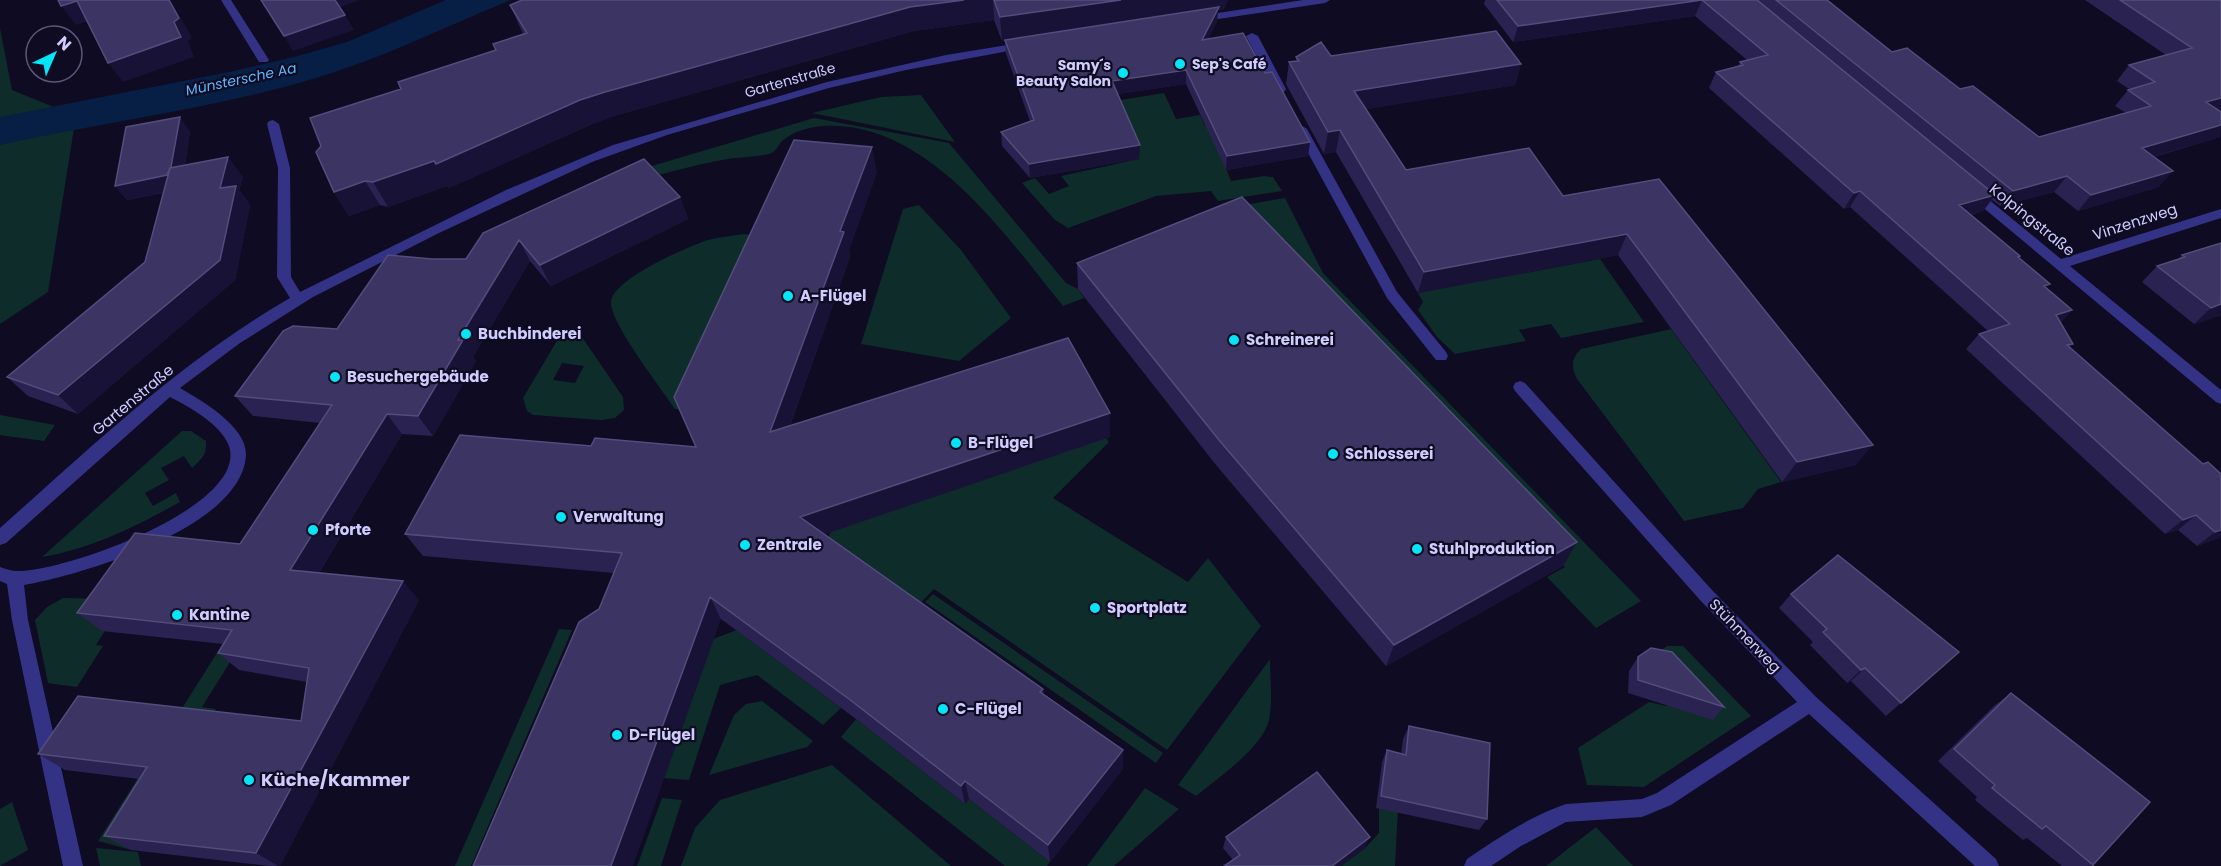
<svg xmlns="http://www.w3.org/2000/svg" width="2221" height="866" font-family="Poppins,sans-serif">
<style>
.green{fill:#0e2c2a;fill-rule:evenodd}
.water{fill:#071f45}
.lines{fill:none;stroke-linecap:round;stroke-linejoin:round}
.minor{fill:#333285;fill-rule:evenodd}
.wall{fill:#2a2351}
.shaded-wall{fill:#181236}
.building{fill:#3c3564;stroke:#534d7c;stroke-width:1.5}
.poi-dot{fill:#00e5f7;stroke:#0e0b22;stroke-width:2}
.labels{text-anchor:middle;stroke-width:4.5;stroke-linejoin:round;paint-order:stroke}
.far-poi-label{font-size:14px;font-weight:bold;fill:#d0ccff;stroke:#0e0b22;text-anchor:start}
.far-water-label{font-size:14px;font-style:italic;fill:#5ab7ff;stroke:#0e0b22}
.far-street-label{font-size:14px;fill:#d0ccff;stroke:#0e0b22}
.street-label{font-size:15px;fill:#d0ccff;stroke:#0e0b22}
.poi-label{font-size:15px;font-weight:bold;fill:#d0ccff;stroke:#0e0b22;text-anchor:start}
.near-poi-label{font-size:18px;font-weight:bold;fill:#d0ccff;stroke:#0e0b22;text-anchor:start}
</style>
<rect width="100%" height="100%" fill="#0e0b22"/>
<path class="green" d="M 0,28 L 12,90 L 76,116 L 48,292 L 0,324 Z
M 1164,93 L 1176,119 L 1200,115 L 1205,126 L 1209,125 L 1231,181 L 1264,176 L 1273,177 L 1282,191 L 1218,201 L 1211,191 L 1156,196 L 1068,228 L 1055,220 L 1022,183 L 1035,178 L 1049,194 L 1069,186 L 1061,176 L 1139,159 L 1114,101 Z
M 921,95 L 955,142 L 812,113 L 881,97 Z
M 814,118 L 949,143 L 1066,283 L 1078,289 L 1084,298 L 1063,306 C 1005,235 928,121 824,126 C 809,127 794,131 782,141 C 779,144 777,150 773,152 C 766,157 738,157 728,159 C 699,164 669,172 640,180 L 635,171 Z
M 1285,198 L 1323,273 L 1641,601 L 1596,628 L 1547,577 L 1565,567 L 1226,208 Z
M 919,205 L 961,250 L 1011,318 L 959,361 L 861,344 L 903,209 Z
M 744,234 L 768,238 L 689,410 L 675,409 C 661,388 611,324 611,303 C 610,280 687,247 708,240 C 719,237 732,236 744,234 Z
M 1600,259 L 1644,322 L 1561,338 L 1551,324 L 1519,330 L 1526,341 L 1455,354 L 1437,337 L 1418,310 L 1423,302 L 1418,293 Z
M 1671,329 L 1781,482 L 1758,489 L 1743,508 L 1684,521 L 1577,379 C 1571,367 1571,358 1581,349 Z
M 571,333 L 582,337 L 623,397 L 624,410 L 615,418 L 601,420 L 533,415 L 527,411 L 523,398 L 558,339 ZM 562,363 L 584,366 L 575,383 L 553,380 Z
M 0,415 L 55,425 L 44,441 L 0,435 Z
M 182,431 L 191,431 L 206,441 C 207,455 202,459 192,468 L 184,456 L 161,468 L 169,480 L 145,493 L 153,506 L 176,493 L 180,502 C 137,526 91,549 42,557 Z
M 1106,438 L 1109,442 L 1053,498 L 1188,582 L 1208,558 L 1261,626 L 1167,750 L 934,589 L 911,613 L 817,561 L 832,529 Z
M 260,585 L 237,651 L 202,707 L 216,709 L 131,850 L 98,841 Z
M 933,594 L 1163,753 L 1156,763 L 925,602 Z
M 63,598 L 125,599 L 96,645 L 103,646 L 77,687 L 48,683 L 35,620 L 47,607 Z
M 750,625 L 746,633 L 747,638 L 841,708 L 823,725 L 757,675 L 720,685 L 689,780 L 663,778 L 697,645 Z
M 559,629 L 572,630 L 471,866 L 455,866 Z
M 1667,646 L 1683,646 L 1751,716 L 1644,787 L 1587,785 L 1578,748 L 1649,702 L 1666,706 L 1681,697 L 1646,660 Z
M 1270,659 C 1270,680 1273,700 1269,720 C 1263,747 1217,779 1196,796 L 1178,785 Z
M 762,701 L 813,741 L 807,747 L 709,775 L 734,715 L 746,704 Z
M 856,719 L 965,804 L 969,799 L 1050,862 L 1047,866 L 1005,866 L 841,737 Z
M 832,765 L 951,866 L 681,866 L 695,828 L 720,800 Z
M 1379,785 L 1399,790 L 1395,866 L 1341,866 L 1365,848 L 1379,833 Z
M 1145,788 L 1179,809 L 1114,866 L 1087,866 Z
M 662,798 L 682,800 L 661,866 L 637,866 Z
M 12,802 L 28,850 L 0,866 L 0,809 Z
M 1596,827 L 1633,866 L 1546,866 Z
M 96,848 L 138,852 L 141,866 L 100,866 Z"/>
<path class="water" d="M 446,0 L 511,0 C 446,26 383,58 316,78 C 213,109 105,122 0,145 L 0,117 L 229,72 L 294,57 L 347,42 Z"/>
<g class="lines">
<path class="minor" d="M 221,0 L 231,0 L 269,60 L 267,62 L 259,62 Z
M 1303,0 L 1330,0 L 1325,3 L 1198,22 L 1193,19 L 1198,16 Z
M 1252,33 L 1258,36 L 1286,89 L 1284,92 L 1276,92 L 1274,89 L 1246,36 Z
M 1026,42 L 1032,45 L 1030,47 L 906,70 L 829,88 L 667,135 L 592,162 L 439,233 L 313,297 L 240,343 L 180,388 C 201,400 246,426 246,454 C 244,527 82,575 24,585 L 28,620 L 83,866 L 63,866 L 12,620 L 7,584 L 0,581 L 0,567 C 6,569 11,571 18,571 C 63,572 249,507 229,446 C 221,424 189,407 170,397 L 6,543 L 0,545 L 0,528 C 92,446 182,360 290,298 L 277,277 L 278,168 L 267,124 L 269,121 L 273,120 L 279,124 L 290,168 L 291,277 L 300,292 L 506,190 L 613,145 L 827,82 L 946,55 Z
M 1301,125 L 1307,129 L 1397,292 L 1446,352 L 1448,356 L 1446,360 L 1436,360 L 1387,298 L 1295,129 Z
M 1972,188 L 1976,189 L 2061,259 L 2221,209 L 2221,218 L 2070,266 L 2221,390 L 2221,404 L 2216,402 L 1968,195 L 1966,192 Z
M 1520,381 L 1525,383 L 1712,590 L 1816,697 L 1996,859 L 1999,866 L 1975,866 L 1809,714 L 1671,805 L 1642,817 L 1566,822 L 1521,846 L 1491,866 L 1464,866 L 1467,859 C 1498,838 1530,816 1566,804 L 1642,799 L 1657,793 L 1797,702 L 1700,600 L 1515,391 L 1513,387 L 1515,383 Z"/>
</g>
<path class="wall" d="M 522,0 L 1228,0 L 1224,9 L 1218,10 L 1217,21 L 1208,39 L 1265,73 L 1310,142 L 1308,156 L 1226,170 L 1186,84 L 1118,94 L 1139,159 L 1030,178 L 1002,146 L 1001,132 L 1030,121 L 1006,54 L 1005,41 L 1002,41 L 994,20 L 914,31 L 614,116 L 590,125 L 449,188 L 447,186 L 388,207 L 380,205 L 349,216 L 334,192 L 401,89 L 495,51 L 493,44 L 523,34 L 510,5 Z
M 1485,0 L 1827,0 L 1892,52 L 1960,89 L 2039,137 L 2126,113 L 2115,106 L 2128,90 L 2129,89 L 2117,81 L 2129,65 L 2166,55 L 2085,0 L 2221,0 L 2221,110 L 2219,111 L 2221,112 L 2220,137 L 2154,157 L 2159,187 L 2078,211 L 2054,192 L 2000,206 L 1992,200 L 1983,211 L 1971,215 L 2020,256 L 2019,258 L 2047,288 L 2072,310 L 2061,322 L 2073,344 L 2069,347 L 2221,537 L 2197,546 L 2178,530 L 2165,534 L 1966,349 L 1979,334 L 1988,331 L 1850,207 L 1844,209 L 1709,88 L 1716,72 L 1738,66 L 1740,62 L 1747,60 L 1695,16 L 1513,42 L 1484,4 Z
M 1331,56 L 1521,64 L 1515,85 L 1366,109 L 1406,170 L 1563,196 L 1659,179 L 1856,465 L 1782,482 L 1618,255 L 1418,293 L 1336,152 L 1324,154 L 1286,84 L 1289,62 L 1296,61 L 1296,57 Z
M 190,131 L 185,165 L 243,177 L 239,190 L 250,205 L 235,280 L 78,414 L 28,396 L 7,377 L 145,262 L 163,193 L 127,200 L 115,186 Z
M 877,172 L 849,250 L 850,257 L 790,426 L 1110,437 L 825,534 L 1043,689 L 1044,694 L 1123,750 L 1123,769 L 1050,862 L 969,799 L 965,804 L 856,719 L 721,619 L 599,609 L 614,573 L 423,556 L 405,534 L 591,446 L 696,447 Z
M 680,197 L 688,219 L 551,286 L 530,261 L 473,357 L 476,361 L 433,436 L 402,434 L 319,573 L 419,600 L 280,866 L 270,866 L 131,850 L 104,836 L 139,779 L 65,770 L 38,754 L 301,721 L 307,682 L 239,670 L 218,653 L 223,644 L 102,631 L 77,613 L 240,544 L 320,423 L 253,416 L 235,396 L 337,329 L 432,259 L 466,259 L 483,233 Z
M 2221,243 L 2221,315 L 2194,324 L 2142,282 L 2157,266 L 2178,259 L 2182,255 Z
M 1077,263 L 1563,566 L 1386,666 L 1216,465 L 1078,289 Z
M 1791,594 L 1959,652 L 1886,716 L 1851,681 L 1847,683 L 1810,645 L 1813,642 L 1779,608 Z
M 1638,657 L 1724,707 L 1713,720 L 1628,693 L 1629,671 Z
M 2011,693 L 2093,865 L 2091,866 L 2062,866 L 2027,838 L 2023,840 L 1975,800 L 1977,797 L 1938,761 L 1994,706 Z
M 1409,726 L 1487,819 L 1479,830 L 1376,808 L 1382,762 L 1387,750 L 1401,754 L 1403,739 Z
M 1226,837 L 1365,848 L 1233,860 L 1223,848 Z"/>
<path class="shaded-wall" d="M 169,0 L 170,0 L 192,37 L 188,41 L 194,57 L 123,82 L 108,63 Z
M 334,0 L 360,0 L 338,8 Z
M 964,0 L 993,0 L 994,20 L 914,31 L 614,116 L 590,125 L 449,188 L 447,186 L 388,207 L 373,182 L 580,100 L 605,92 L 910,7 Z
M 1121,0 L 1228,0 L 1224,9 L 1218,10 L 1217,21 L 1201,53 L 1202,40 L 1217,10 L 1002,41 L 1000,17 Z
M 1702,0 L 1695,16 L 1513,42 L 1518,26 Z
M 77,1 L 91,20 L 76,25 L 61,6 Z
M 345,15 L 354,30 L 293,51 L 284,36 Z
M 1521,64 L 1515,85 L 1350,112 L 1354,91 Z
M 1186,70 L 1186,84 L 1112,95 L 1112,81 Z
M 2221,98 L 2221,110 L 2193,118 L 2206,102 Z
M 180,117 L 190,131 L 181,189 L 127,200 L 115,186 Z
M 2221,125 L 2220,137 L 2128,164 L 2142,148 Z
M 1340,130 L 1336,152 L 1324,154 L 1328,132 Z
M 1310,142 L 1308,156 L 1226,170 L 1227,156 Z
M 1140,145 L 1139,159 L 1030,178 L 1029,164 Z
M 872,147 L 877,172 L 849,250 L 850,257 L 779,456 L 770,432 L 840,231 Z
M 228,157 L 243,177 L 239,190 L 250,205 L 235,280 L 78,414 L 58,395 L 220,188 Z
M 2173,171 L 2159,187 L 2078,211 L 2091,195 Z
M 2067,176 L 2054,192 L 2000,206 L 2013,191 Z
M 365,181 L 380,205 L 349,216 L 334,192 Z
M 1860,191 L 1850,207 L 1844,209 L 1854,193 Z
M 1995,195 L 1983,211 L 1948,221 L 1959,205 Z
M 680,197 L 688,219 L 551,286 L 540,265 Z
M 1627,234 L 1618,255 L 1418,293 L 1424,272 Z
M 519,240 L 530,261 L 473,357 L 476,361 L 433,436 L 418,416 L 458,340 Z
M 2221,304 L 2221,315 L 2194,324 L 2211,308 Z
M 2072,310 L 2058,325 L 2056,315 Z
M 1110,413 L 1110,437 L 808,540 L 800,517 Z
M 387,414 L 402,434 L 309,589 L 290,570 Z
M 1873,445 L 1856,465 L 1782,482 L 1797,462 Z
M 2196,515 L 2178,530 L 2165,534 L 2183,520 Z
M 2221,530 L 2221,537 L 2197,546 L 2215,532 Z
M 1577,542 L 1563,566 L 1386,666 L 1394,645 Z
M 403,581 L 419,600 L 280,866 L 278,866 L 256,853 Z
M 710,597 L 721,619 L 633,866 L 611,866 Z
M 1865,668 L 1851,681 L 1847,683 L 1861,670 Z
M 1123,750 L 1123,769 L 1050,862 L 1048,845 Z
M 965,781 L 969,799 L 965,804 L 961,786 Z
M 1370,837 L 1365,848 L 1341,866 L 1332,866 Z"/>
<path class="building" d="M 58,0 L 169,0 L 179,18 L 174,22 L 181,37 L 108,63 L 77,1 L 61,6 Z
M 261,0 L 335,0 L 345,15 L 284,36 Z
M 522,0 L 964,0 L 910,7 L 605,92 L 580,100 L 436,164 L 434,161 L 373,182 L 365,181 L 334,192 L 316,152 L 321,146 L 310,118 L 401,89 L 398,82 L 496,50 L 493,44 L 527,33 L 510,5 Z
M 994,0 L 1121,0 L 1000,17 Z
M 1497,0 L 1757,0 L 1995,195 L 1959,205 L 2020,256 L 2018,257 L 2050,284 L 2044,286 L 2072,310 L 2056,315 L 2073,344 L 2067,345 L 2203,464 L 2208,462 L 2221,474 L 2221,530 L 2215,532 L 2196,515 L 2183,520 L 1979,334 L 2010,324 L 1860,191 L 1854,193 L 1716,72 L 1743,65 L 1740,62 L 1768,55 L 1702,0 L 1518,26 Z
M 1776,0 L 1827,0 L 1892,52 L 1907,48 L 1960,89 L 1973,86 L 2039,137 L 2151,106 L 2128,90 L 2155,82 L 2129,65 L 2192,48 L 2120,0 L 2221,0 L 2221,98 L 2206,102 L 2221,112 L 2221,125 L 2142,148 L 2173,171 L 2091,195 L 2067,176 L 2013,191 Z
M 1219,7 L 1202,40 L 1243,33 L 1265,73 L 1272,72 L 1310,142 L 1227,156 L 1186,70 L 1112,81 L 1140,145 L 1029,164 L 1001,132 L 1034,120 L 1005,40 Z
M 1496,31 L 1521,64 L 1354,91 L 1406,170 L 1529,148 L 1563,196 L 1659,179 L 1873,445 L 1797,462 L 1627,234 L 1424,272 L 1340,130 L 1328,132 L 1289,62 L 1299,61 L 1296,57 L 1321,42 L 1331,56 Z
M 180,117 L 171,167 L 170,168 L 167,175 L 115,186 L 126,127 Z
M 794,140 L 872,147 L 840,231 L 844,232 L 770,432 L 1068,338 L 1110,413 L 800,517 L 1043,689 L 1040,692 L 1123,750 L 1048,845 L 965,781 L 961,786 L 849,699 L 710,597 L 611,866 L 473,866 L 579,622 L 599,609 L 622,553 L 405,534 L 460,435 L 591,446 L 595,438 L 696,447 L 674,397 Z
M 228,157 L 220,188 L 236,186 L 220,260 L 58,395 L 7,377 L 145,262 L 170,168 Z
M 644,159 L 680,197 L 540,265 L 519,240 L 458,340 L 463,340 L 418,416 L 387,414 L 290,570 L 403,581 L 256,853 L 104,836 L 147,767 L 38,754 L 78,696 L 301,721 L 309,668 L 218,653 L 232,630 L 77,613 L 135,533 L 240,544 L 332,405 L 235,396 L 283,331 L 293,326 L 337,329 L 388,255 L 432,259 L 466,259 L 483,233 Z
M 1242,197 L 1577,542 L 1394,645 L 1219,440 L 1077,263 Z
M 2221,243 L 2221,304 L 2211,308 L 2157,266 L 2185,257 L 2182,255 Z
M 1838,555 L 1959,652 L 1901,703 L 1865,668 L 1861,670 L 1823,632 L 1827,629 L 1791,594 Z
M 1651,648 L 1672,652 L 1724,707 L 1638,680 L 1638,657 Z
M 2011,693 L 2150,802 L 2093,865 L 2046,826 L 2042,829 L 1992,788 L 1995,785 L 1954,749 Z
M 1409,726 L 1490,743 L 1487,819 L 1381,796 L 1387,750 L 1406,755 Z
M 1317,772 L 1370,837 L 1332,866 L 1224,866 L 1240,855 L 1226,837 Z"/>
<g class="poi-dot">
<circle cx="1180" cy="64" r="6"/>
<circle cx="1123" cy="73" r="6"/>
<circle cx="788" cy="296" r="6"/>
<circle cx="466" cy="334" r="6"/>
<circle cx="1234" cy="340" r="6"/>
<circle cx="335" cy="377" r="6"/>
<circle cx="956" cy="443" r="6"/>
<circle cx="1333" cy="454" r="6"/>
<circle cx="561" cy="517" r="6"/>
<circle cx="313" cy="530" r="6"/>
<circle cx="745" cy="545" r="6"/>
<circle cx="1417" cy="549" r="6"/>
<circle cx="1095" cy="608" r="6"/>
<circle cx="177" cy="615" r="6"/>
<circle cx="943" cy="709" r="6"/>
<circle cx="617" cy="735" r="6"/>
<circle cx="249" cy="780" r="6"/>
</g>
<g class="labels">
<g class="far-poi-label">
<text x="1192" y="69">Sep's Café</text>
<text x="1111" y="70" text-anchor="end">Samy´s<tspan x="1111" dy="16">Beauty Salon</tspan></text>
</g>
<g class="far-water-label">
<text transform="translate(241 79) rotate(-12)" y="5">Münstersche Aa</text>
</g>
<g class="far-street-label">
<text transform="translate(790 80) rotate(-16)" y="5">Gartenstraße</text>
</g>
<g class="street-label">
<text transform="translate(2032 220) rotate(39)" y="5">Kolpingstraße</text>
<text transform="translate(2135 222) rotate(-18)" y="5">Vinzenzweg</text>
<text transform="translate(133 400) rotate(-40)" y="5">Gartenstraße</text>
<text transform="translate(1745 636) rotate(46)" y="5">Stühmerweg</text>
</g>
<g class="poi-label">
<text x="800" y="301">A-Flügel</text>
<text x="478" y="339">Buchbinderei</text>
<text x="1246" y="345">Schreinerei</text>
<text x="347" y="382">Besuchergebäude</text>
<text x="968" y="448">B-Flügel</text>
<text x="1345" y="459">Schlosserei</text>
<text x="573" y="522">Verwaltung</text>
<text x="325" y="535">Pforte</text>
<text x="757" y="550">Zentrale</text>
<text x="1429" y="554">Stuhlproduktion</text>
<text x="1107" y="613">Sportplatz</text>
<text x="189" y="620">Kantine</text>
<text x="955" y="714">C-Flügel</text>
<text x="629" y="740">D-Flügel</text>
</g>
<g class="near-poi-label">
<text x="261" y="786">Küche/Kammer</text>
</g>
</g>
<g transform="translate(54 54) rotate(44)"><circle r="28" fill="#0e0b22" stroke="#5c587a" stroke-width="1.5"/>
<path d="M0-4.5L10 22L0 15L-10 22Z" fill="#00e5f7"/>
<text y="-9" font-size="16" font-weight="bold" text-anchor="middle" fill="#d0ccff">N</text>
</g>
</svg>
